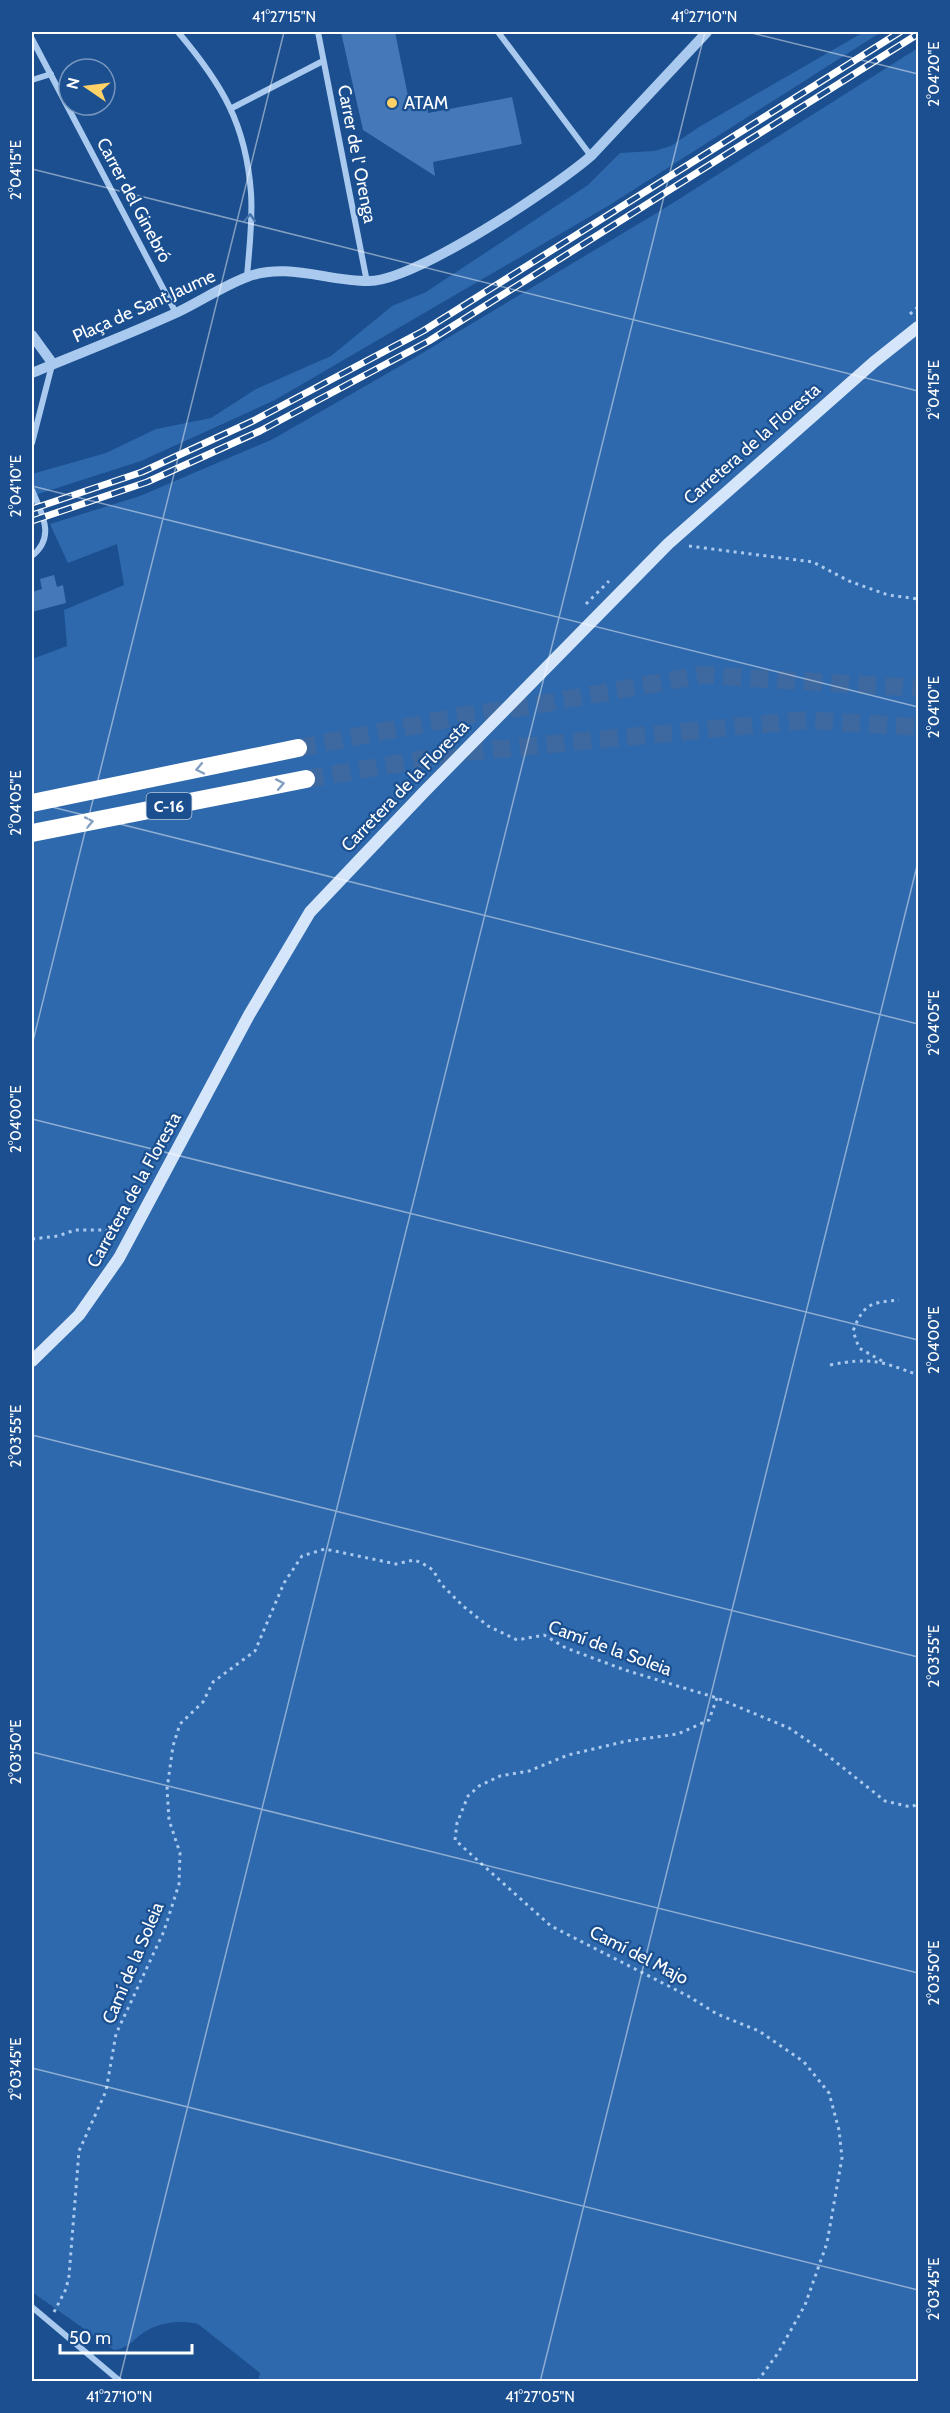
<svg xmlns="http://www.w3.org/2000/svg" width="950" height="2413" font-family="Cabin,sans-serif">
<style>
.green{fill:#2e69ad}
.building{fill:#4478b7}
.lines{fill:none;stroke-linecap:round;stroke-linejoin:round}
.motorway-tunnel{stroke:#3d69a0;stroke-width:18;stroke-dasharray:18 9;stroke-linecap:butt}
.path{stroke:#a9c9ee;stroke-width:3;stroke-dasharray:3 4.5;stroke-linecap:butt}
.minor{stroke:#a9c9ee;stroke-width:6}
.tertiary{stroke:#a9c9ee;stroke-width:10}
.secondary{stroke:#d6e6fa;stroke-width:12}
.motorway{stroke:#fff;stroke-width:18}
.rail-casing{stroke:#fff;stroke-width:7}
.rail{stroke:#1b4f8f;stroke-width:4.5;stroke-dasharray:14;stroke-linecap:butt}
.oneway{stroke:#4674ac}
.oneway2{stroke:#829ec1}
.ticks{fill:none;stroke:#fff;stroke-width:1.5;stroke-opacity:0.45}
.poi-dot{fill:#ffd166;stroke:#1b4f8f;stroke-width:2}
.labels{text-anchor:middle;stroke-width:4.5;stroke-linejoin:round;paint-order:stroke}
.shield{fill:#1b4f8f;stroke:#bbcadd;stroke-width:1.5}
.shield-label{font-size:16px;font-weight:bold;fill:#fff}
.poi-label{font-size:18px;fill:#fff;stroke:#1b4f8f;text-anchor:start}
.street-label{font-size:18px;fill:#fff;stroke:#1b4f8f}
.neatline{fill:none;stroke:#fff;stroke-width:2}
.ticks-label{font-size:15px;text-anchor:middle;fill:#fff}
</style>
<rect width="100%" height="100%" fill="#1b4f8f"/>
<path class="green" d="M 864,32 L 876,32 L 878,34 L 608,206 L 275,400 L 141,461 L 32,496 L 32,474 L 106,453 L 156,429 L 211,418 L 256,389 L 331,356 L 392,306 L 426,292 L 588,185 L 620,153 L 654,151 L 671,146 L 699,127 Z
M 918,48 L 918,2381 L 258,2381 L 260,2373 L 198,2324 C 180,2320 162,2322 146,2331 C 133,2339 130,2348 114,2350 L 32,2292 L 32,659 L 67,646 L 64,610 L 124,585 L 117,544 L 68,563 L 50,524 L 140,496 L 273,439 L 414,358 L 660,211 Z"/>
<path class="building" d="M 341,32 L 395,32 L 409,101 L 427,102 L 428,113 L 512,97 L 522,144 L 433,162 L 435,176 L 363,130 Z
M 54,575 L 57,587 L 63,585 L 66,603 L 32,612 L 32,592 L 42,589 L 40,579 Z"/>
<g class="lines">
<path class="motorway-tunnel" d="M 298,748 L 467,715 L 530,706 L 701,675 L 918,688
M 306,779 L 467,752 L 807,720 L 918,727"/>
<path class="path" d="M 910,314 L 918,307
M 694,499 L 738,460
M 689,546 L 813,562 L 849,581 L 888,595 L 918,599
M 586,604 L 609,581
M 32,1239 L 58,1236 L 75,1230 L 118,1230
M 882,1361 L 859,1348 L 853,1331 C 864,1303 870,1303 899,1300
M 830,1365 C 870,1357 881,1361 918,1375
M 717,1698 L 709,1720 L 678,1734 L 627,1741 L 568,1755 L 529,1771 L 500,1776 L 479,1786 L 468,1796 L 457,1823 L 455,1840 L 551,1926 L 688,1996 L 717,2014 L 759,2031 L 804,2062 L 829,2093 L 839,2130 L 842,2158 L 827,2243 L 805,2305 L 778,2353 L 757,2382
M 54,2312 L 66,2289 L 69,2276 L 79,2151 L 106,2091 L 116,2034 L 164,1931 L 179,1884 L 180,1853 L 169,1820 L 167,1789 L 173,1746 L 180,1724 L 203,1702 L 213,1682 L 255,1651 L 284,1583 L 302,1556 L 325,1549 L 396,1564 L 414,1560 L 422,1563 L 433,1570 L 441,1584 L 463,1606 L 488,1626 L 517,1640 L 544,1635 L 566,1648 L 625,1670 L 717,1698 L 789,1728 L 817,1747 L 885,1801 L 911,1807 L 918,1804"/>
<path class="minor" d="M 178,32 C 222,84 246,124 251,193 C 253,220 249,250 247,277
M 318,32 L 367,282
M 498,32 L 591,156
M 32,39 L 176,313
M 32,80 L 51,74
M 232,108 L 323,61
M 32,443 L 52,365
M 32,490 C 42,514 56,537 32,556
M 32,2307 L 121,2382"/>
<path class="tertiary" d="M 32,335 L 53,364
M 32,373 C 80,353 130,334 178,312 C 201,301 223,286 247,277 C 287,262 327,281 368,281 C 413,282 554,188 591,156 L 707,32"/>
<path class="secondary" d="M 32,1361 L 79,1315 L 119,1258 L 249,1015 L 310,912 L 425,791 L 668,544 L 874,362 L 918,327"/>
<path class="motorway" d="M 32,803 L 298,748
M 32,833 L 306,779"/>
<defs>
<path id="rail" d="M 32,509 L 142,472 L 255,420 L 423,331 L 900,32
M 32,521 L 147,482 L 260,431 L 429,341 L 918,34"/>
</defs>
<use href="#rail" class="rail-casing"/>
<use href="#rail" class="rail"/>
</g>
<defs><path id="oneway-chevron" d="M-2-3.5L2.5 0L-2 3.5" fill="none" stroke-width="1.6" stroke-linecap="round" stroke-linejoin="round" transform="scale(1.5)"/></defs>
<use class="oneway" href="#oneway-chevron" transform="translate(250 218) rotate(-87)"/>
<g class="oneway2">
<use href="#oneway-chevron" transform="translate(200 769) rotate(168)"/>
<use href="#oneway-chevron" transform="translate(280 784) rotate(-11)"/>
<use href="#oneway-chevron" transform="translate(89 822) rotate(-11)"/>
</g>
<path class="ticks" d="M 748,32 L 918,74M 32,169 L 918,391M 32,486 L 918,707M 32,802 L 918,1024M 32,1045 L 284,32M 32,1119 L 918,1340M 32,1435 L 918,1657M 32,1752 L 918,1973M 32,2068 L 918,2290M 119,2382 L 705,32M 540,2382 L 918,862"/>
<circle class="poi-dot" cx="392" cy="103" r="6"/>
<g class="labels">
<rect class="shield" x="146.5" y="793" width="45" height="26" rx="4.5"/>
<g class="shield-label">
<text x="169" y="812">C-16</text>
</g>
<g class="poi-label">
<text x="404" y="109">ATAM</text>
</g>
<g class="street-label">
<text transform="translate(357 154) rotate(79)" y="6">Carrer de l' Orenga</text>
<text transform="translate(134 200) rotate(62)" y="6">Carrer del Ginebró</text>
<text transform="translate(144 306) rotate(-24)" y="6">Plaça de Sant Jaume</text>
<text transform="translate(752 444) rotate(-41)" y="6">Carretera de la Floresta</text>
<text transform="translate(405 786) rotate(-46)" y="6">Carretera de la Floresta</text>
<text transform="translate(134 1190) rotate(-61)" y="6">Carretera de la Floresta</text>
<text transform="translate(610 1648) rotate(20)" y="6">Camí de la Soleia</text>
<text transform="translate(639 1955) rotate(27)" y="6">Camí del Majo</text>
<text transform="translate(133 1963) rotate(-67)" y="6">Camí de la Soleia</text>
</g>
</g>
<rect width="950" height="2413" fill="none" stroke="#1b4f8f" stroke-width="66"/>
<g transform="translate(87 87) rotate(284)"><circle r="28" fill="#1b4f8f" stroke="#7695bc" stroke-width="1.5"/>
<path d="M0-4.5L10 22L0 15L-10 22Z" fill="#ffd166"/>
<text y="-9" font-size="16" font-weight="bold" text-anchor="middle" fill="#ffffff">N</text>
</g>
<path d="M60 2344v9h132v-9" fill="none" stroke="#ffffff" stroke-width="3"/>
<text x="69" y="2344" font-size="18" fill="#ffffff" stroke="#1b4f8f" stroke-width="4.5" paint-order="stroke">50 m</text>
<rect x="33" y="33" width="884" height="2347" class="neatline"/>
<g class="ticks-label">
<text x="284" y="22">41°27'15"N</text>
<text x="704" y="22">41°27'10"N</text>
<text transform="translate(934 74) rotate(-90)" y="5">2°04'20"E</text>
<text transform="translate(16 170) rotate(-90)" y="5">2°04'15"E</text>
<text transform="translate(934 390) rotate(-90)" y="5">2°04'15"E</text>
<text transform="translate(16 486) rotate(-90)" y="5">2°04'10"E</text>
<text transform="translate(934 707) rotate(-90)" y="5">2°04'10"E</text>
<text transform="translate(16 803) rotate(-90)" y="5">2°04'05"E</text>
<text transform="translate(934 1023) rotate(-90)" y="5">2°04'05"E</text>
<text transform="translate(16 1119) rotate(-90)" y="5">2°04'00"E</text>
<text transform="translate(934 1340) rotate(-90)" y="5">2°04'00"E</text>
<text transform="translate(16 1436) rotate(-90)" y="5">2°03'55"E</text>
<text transform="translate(934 1656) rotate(-90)" y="5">2°03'55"E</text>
<text transform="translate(16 1752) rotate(-90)" y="5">2°03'50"E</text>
<text transform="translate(934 1973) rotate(-90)" y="5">2°03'50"E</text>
<text transform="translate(16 2069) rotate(-90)" y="5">2°03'45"E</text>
<text transform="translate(934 2289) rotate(-90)" y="5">2°03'45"E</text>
<text x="119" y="2402">41°27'10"N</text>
<text x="540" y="2402">41°27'05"N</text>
</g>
</svg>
